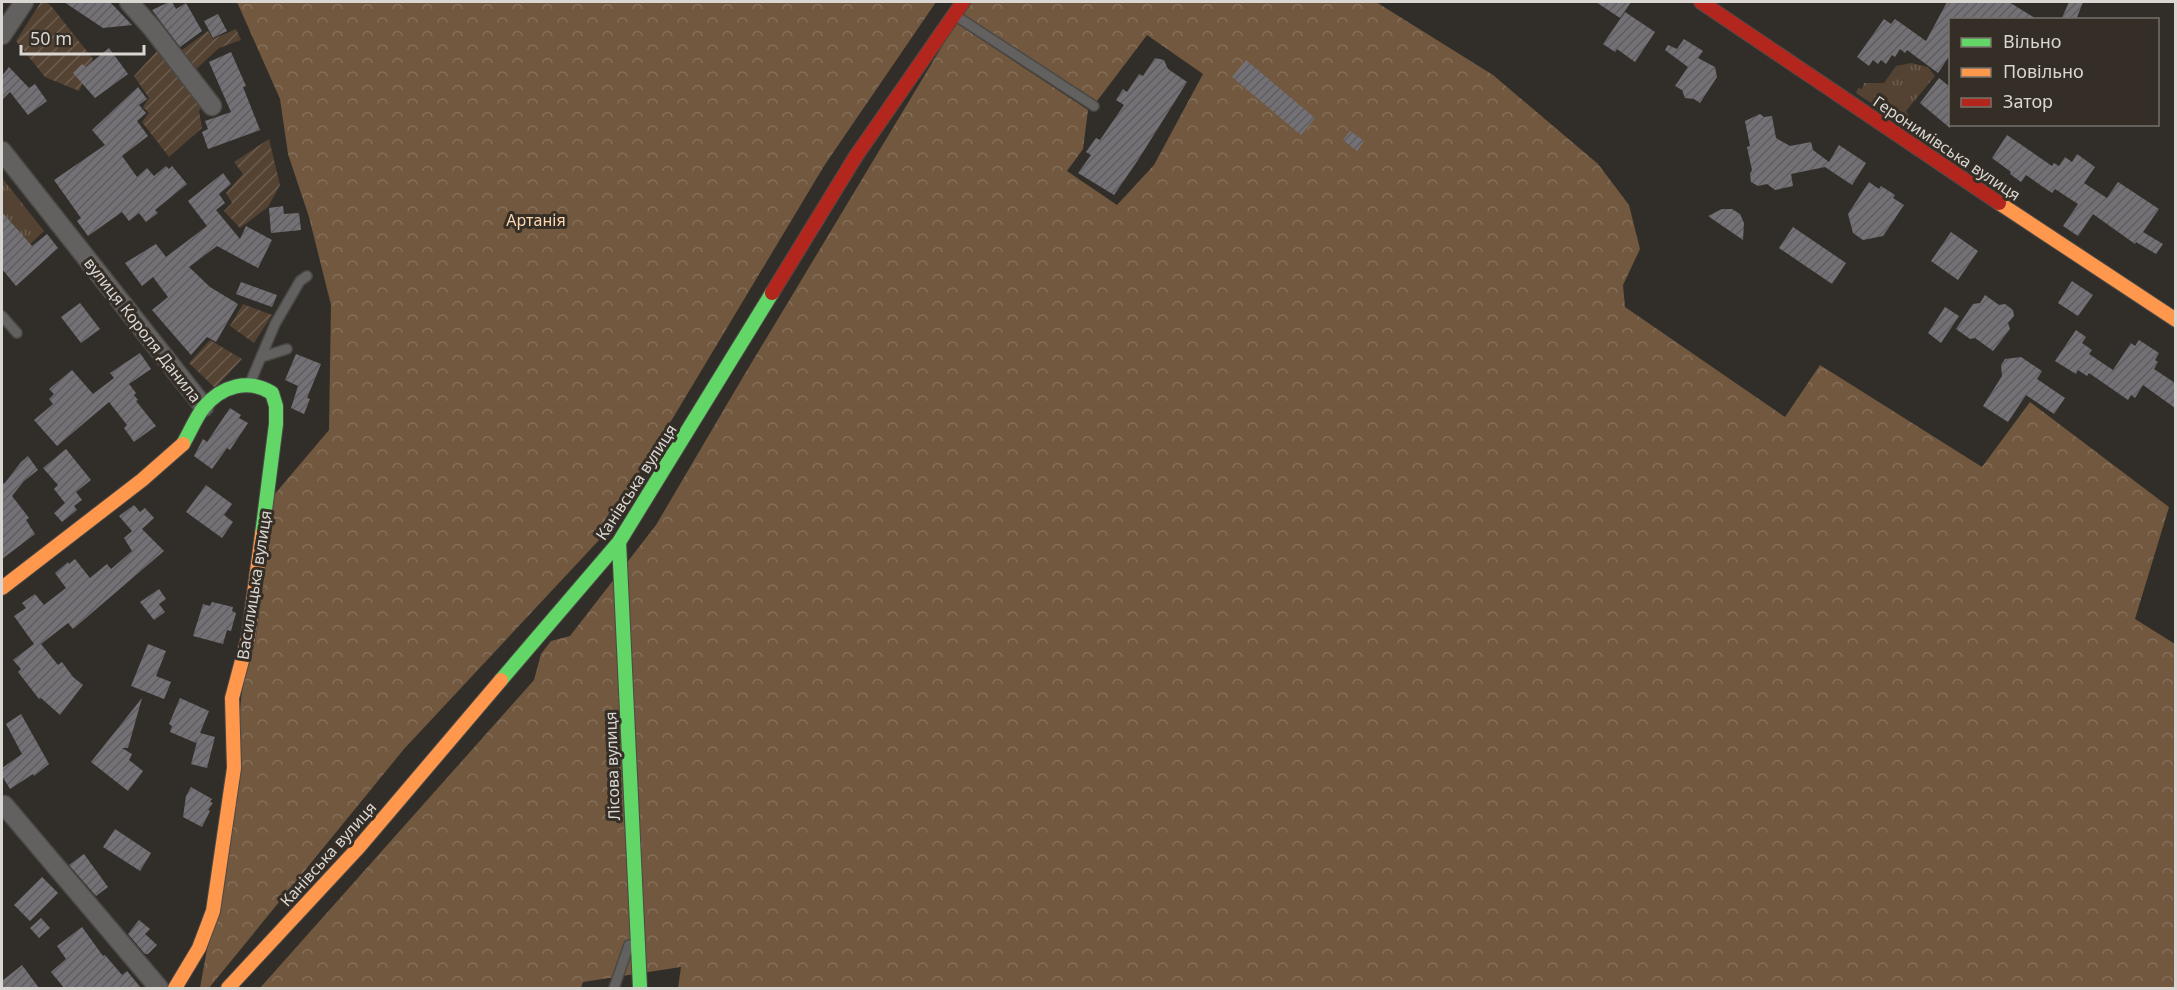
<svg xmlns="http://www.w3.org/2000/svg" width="2177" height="990" font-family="'Noto Sans',sans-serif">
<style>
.grass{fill:url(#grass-tufts)}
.forest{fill:url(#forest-crowns)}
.garden{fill:url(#garden-furrows)}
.building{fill:url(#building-hatch)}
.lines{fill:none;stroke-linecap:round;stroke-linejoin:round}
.lane-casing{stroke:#4b4946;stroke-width:12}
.street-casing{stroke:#4b4946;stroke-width:21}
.fast-casing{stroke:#4b4946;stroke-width:16}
.slow-casing{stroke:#4b4946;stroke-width:16}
.jam-casing{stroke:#4b4946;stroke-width:16}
.lane{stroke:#63615f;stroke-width:9}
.street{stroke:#63615f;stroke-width:18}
.fast{stroke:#63d668;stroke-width:14}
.slow{stroke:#ff974d;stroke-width:14}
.jam{stroke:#b3261e;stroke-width:14}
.labels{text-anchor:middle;stroke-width:6;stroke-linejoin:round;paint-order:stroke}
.street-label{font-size:16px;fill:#dad6d2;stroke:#342e27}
.park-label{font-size:16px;fill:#fdd6ae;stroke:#342e27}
</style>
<defs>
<pattern id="grass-tufts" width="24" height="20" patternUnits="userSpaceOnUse" patternTransform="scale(1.5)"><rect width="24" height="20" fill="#544332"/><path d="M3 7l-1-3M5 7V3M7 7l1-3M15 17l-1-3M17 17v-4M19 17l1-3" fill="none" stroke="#6c5d4f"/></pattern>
<pattern id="forest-crowns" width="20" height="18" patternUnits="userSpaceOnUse" patternTransform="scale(1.5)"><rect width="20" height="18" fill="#71583f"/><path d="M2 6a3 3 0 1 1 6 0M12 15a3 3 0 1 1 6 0" fill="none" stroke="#856f5a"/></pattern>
<pattern id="garden-furrows" width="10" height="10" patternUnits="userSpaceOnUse" patternTransform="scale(1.5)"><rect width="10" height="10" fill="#544332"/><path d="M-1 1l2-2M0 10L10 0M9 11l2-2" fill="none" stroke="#6c5d4f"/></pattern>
<pattern id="building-hatch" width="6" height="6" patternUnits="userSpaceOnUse" patternTransform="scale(1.5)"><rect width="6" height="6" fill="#747176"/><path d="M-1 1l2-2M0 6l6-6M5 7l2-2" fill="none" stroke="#605d60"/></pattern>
</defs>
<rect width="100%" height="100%" fill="#312e2a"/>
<path class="grass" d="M 1911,63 L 1928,67 L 1935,76 L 1906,111 L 1911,119 L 1911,125 L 1908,127 L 1856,93 L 1858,88 L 1862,89 L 1864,83 L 1884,83 L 1896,66 Z
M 2,178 L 44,231 L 2,271 L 2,255 L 21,238 L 16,228 L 2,212 Z"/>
<path class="forest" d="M 237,2 L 936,2 L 824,166 L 601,538 L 404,749 L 209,988 L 200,988 L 222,866 L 263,508 L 329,430 L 331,305 L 309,217 L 288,154 L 280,99 Z
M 972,2 L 1376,2 L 1493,75 L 1598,164 L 1629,205 L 1640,249 L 1623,285 L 1625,307 L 1785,417 L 1820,365 L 1982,467 L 2030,402 L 2169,507 L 2135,619 L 2175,644 L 2175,988 L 678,988 L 681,967 L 583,982 L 581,988 L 260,988 L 534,680 L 541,654 L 551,641 L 570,636 L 656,525 L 743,377 L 956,23 L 1088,110 L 1083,149 L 1067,171 L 1117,205 L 1154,165 L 1203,74 L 1147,35 L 1097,101 L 962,15 Z"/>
<path class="garden" d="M 41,2 L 46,2 L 52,7 L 93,59 L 79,91 L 45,77 L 16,41 Z
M 236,29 L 241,40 L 219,48 L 193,72 L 178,53 L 208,31 L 213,39 Z
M 157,51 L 202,107 L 199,111 L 202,128 L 169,157 L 142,122 L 149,113 L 143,107 L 149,98 L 134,76 Z
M 269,139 L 280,185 L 268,207 L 240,228 L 224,211 L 232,203 L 226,193 L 243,174 L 234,162 Z
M 243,304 L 272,315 L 254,343 L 230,326 Z
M 210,340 L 242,359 L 215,388 L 189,363 Z"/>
<path class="building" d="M 64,2 L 110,2 L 132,25 L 103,28 Z
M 169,2 L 172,2 L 176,9 L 186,3 L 202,31 L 180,47 L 152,10 Z
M 1596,2 L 1631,2 L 1620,18 Z
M 1947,2 L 2009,2 L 2038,20 L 1950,20 L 1950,55 L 1938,73 L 1907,50 L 1905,53 L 1900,49 L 1895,57 L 1892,55 L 1886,64 L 1881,60 L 1878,64 L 1873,60 L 1869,66 L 1857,57 L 1884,19 L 1891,24 L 1895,19 L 1926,41 Z
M 2069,2 L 2083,2 L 2076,20 L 2061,20 Z
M 1625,12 L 1655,32 L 1635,62 L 1617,49 L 1615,52 L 1603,44 Z
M 218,14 L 227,31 L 213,38 L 204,21 Z
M 1684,39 L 1703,51 L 1698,58 L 1715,67 L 1717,77 L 1700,103 L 1694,99 L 1685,98 L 1682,90 L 1675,86 L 1688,67 L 1665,50 L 1668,45 L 1677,49 Z
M 109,48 L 128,74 L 95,98 L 73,73 L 82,64 L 86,67 Z
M 231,52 L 246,86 L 243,87 L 260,130 L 208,149 L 202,132 L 208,129 L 205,121 L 231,112 L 209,62 Z
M 1155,58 L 1164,60 L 1168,69 L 1187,82 L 1138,160 L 1114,195 L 1078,173 L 1091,155 L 1086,152 L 1096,138 L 1100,140 L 1124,105 L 1116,100 L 1123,89 L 1127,92 L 1139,74 L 1143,76 Z
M 1246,60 L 1315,118 L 1301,135 L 1232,77 Z
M 9,67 L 29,88 L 35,84 L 47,101 L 28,115 L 10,92 L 2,100 L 2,76 Z
M 1939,78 L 1950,87 L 1950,128 L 1920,103 Z
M 138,87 L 147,99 L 139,105 L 146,113 L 137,121 L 148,136 L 122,156 L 137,177 L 147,168 L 154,176 L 166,166 L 169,169 L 172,166 L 187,184 L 155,210 L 158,213 L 146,222 L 139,213 L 129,221 L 122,212 L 88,236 L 77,221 L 81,218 L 54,180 L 105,145 L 92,130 Z
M 1760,114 L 1764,117 L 1772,116 L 1776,138 L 1790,146 L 1811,142 L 1813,150 L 1829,162 L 1839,145 L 1866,163 L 1852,185 L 1825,167 L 1791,174 L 1793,186 L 1775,190 L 1767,184 L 1758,186 L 1751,182 L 1750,174 L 1752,170 L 1747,147 L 1750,146 L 1745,121 Z
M 1350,131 L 1364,141 L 1357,151 L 1343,140 Z
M 2007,135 L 2052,166 L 2054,163 L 2059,166 L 2065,157 L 2072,162 L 2077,154 L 2095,167 L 2084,183 L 2107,198 L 2118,182 L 2159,209 L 2143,232 L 2163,244 L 2156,254 L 2136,242 L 2135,244 L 2093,214 L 2078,236 L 2063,226 L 2078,204 L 2055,189 L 2052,193 L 2026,175 L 2021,182 L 2010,174 L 2011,172 L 1992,158 Z
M 223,173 L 231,184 L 219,194 L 225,203 L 216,210 L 240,239 L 246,226 L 272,240 L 258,268 L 217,246 L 189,267 L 210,287 L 238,304 L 216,342 L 207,337 L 191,355 L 152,310 L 168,297 L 153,277 L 142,286 L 125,263 L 156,244 L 166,257 L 207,226 L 188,201 Z
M 1869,182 L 1879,189 L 1881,186 L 1895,195 L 1893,198 L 1904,205 L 1883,236 L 1863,240 L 1853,233 L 1848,214 Z
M 283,206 L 284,214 L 299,213 L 301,230 L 271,233 L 269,208 Z
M 1722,209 L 1732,209 L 1740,214 L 1744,223 L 1743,240 L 1708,216 Z
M 2,212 L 32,246 L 47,234 L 58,248 L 16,286 L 2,269 Z
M 1793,227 L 1846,263 L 1832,284 L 1779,248 Z
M 1951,232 L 1978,251 L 1958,280 L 1931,261 Z
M 2072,281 L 2093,295 L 2078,316 L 2058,303 Z
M 241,282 L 277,295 L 272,307 L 236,294 Z
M 1985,295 L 1999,305 L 2005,304 L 2013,310 L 2014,316 L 2008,323 L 2010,329 L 1993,351 L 1975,338 L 1970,339 L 1956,329 L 1973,304 L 1980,303 Z
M 80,303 L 100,329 L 81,343 L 61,317 Z
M 1945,307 L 1959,316 L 1941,343 L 1928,333 Z
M 2076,330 L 2086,337 L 2082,343 L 2092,350 L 2089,354 L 2113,370 L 2131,343 L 2135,346 L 2139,340 L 2159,353 L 2155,360 L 2158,362 L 2154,369 L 2175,383 L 2175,408 L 2143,385 L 2135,398 L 2131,395 L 2128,400 L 2089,373 L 2087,376 L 2078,370 L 2076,374 L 2055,361 Z
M 140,353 L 151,369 L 129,384 L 136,393 L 134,395 L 138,400 L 136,401 L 156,426 L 134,442 L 124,428 L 127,425 L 109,402 L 57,446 L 34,420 L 53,404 L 49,399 L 54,394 L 49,389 L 72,370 L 93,394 L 114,378 L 110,373 Z
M 296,354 L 321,364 L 307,398 L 310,399 L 304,414 L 291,408 L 298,386 L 285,380 Z
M 2021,357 L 2042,371 L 2037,379 L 2065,398 L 2054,414 L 2026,395 L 2008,422 L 1983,406 L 2002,376 L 2001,365 L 2005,359 Z
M 230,408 L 241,415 L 239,418 L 248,423 L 230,450 L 227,448 L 212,469 L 194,456 L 203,439 L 207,442 Z
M 66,449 L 91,480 L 76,492 L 82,500 L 74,506 L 77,510 L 62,522 L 54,513 L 65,503 L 54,489 L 58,485 L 43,468 Z
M 28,456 L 38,470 L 24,481 L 12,496 L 29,518 L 26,520 L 35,534 L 2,559 L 2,481 L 4,484 L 21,462 Z
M 206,485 L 232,504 L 224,515 L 233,522 L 222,538 L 186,512 Z
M 134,505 L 140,512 L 145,508 L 154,518 L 142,529 L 164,551 L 73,629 L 68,623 L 41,644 L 58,665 L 62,662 L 73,677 L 83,685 L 60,715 L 41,698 L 39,699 L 18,672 L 21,669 L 13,660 L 34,644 L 14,616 L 26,608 L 22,603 L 35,594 L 44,605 L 66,588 L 55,573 L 68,562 L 69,564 L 75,559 L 90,578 L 107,564 L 111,569 L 132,551 L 124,538 L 132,531 L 119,516 Z
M 159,589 L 166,599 L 159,604 L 165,612 L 154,620 L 140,602 Z
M 212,602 L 233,607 L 232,611 L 236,613 L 231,631 L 227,630 L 223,644 L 193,636 L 203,604 L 210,606 Z
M 148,644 L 166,651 L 156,676 L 171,682 L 164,699 L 131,686 Z
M 142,698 L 128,748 L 122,748 L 132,754 L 129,760 L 143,771 L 128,791 L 91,762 Z
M 180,698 L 209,711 L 200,733 L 215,737 L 207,768 L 191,764 L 198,738 L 196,743 L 170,732 L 172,726 L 169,724 Z
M 21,714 L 49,764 L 34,776 L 33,774 L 10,789 L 2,776 L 2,768 L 22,754 L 6,724 Z
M 191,787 L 212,799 L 210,802 L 213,803 L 208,810 L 210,811 L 202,827 L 183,817 L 186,796 Z
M 115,829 L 151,853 L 140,871 L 103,847 Z
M 84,854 L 108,887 L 96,896 L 69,865 Z
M 42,877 L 58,893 L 30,921 L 14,905 Z
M 41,918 L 50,928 L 39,938 L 30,928 Z
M 139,920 L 150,929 L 145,934 L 157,945 L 148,954 L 145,954 L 128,934 Z
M 82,927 L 103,956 L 105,955 L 122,975 L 127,971 L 141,988 L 64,988 L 51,972 L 66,959 L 57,946 Z
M 22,965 L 39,988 L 2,988 L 2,981 Z"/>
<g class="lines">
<defs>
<path id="lane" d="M 956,16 L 1094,106
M 2,316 L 17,333
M 262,357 L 287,349
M 250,383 L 275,324 L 300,281 L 307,276
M 614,988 L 629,945"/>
<path id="street" d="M 129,2 L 152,28 L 212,106
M 2,35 L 24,2
M 2,151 L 204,407
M 4,805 L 159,988"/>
<path id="fast" d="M 183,444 C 190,432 196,417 204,407 C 222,386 248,378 272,393 L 276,406 L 276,424 L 262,534
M 619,542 L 640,988
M 501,680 L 619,542 L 772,293"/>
<path id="slow" d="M 1999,203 L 2176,320
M 2,588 L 142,480 L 183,444
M 175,988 L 199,948 L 213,911 L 234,768 L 232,698 L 248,638 L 262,534
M 228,988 L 359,847 L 501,680"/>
<path id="jam" d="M 1701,2 L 1999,203
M 772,293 L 856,156 L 963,2"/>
</defs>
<use href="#lane" class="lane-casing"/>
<use href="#street" class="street-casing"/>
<use href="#fast" class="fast-casing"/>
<use href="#slow" class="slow-casing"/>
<use href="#jam" class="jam-casing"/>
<use href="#lane" class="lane"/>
<use href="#street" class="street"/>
<use href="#fast" class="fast"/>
<use href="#slow" class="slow"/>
<use href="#jam" class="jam"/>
</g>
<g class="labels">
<g class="street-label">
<text transform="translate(1947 148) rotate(34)" y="6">Геронимівська вулиця</text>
<text transform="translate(143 330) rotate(52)" y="6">вулиця Короля Данила</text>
<text transform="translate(636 482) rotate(-57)" y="6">Канівська вулиця</text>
<text transform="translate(254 585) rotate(-81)" y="6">Василицька вулиця</text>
<text transform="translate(612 766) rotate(-92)" y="6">Лісова вулиця</text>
<text transform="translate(328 854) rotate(-48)" y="6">Канівська вулиця</text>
</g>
<g class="park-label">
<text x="536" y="226">Артанія</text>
</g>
</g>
<rect width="2177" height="990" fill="none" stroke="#dad6d2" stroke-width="6"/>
<rect x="1949" y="18" width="210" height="108" fill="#342e27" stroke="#76716b" stroke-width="1.5"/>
<rect x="1961" y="38" width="30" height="9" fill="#63d668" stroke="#76716b" stroke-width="1.5"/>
<text x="2003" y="48" font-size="18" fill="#dad6d2">Вільно</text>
<rect x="1961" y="68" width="30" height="9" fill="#ff974d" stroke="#76716b" stroke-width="1.5"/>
<text x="2003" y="78" font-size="18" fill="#dad6d2">Повільно</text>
<rect x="1961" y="98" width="30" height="9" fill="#b3261e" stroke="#76716b" stroke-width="1.5"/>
<text x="2003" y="108" font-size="18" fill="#dad6d2">Затор</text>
<path d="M21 45v9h123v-9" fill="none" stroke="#dad6d2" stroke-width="3"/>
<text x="30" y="45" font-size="18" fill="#dad6d2" stroke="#342e27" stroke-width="4.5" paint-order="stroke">50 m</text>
</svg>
